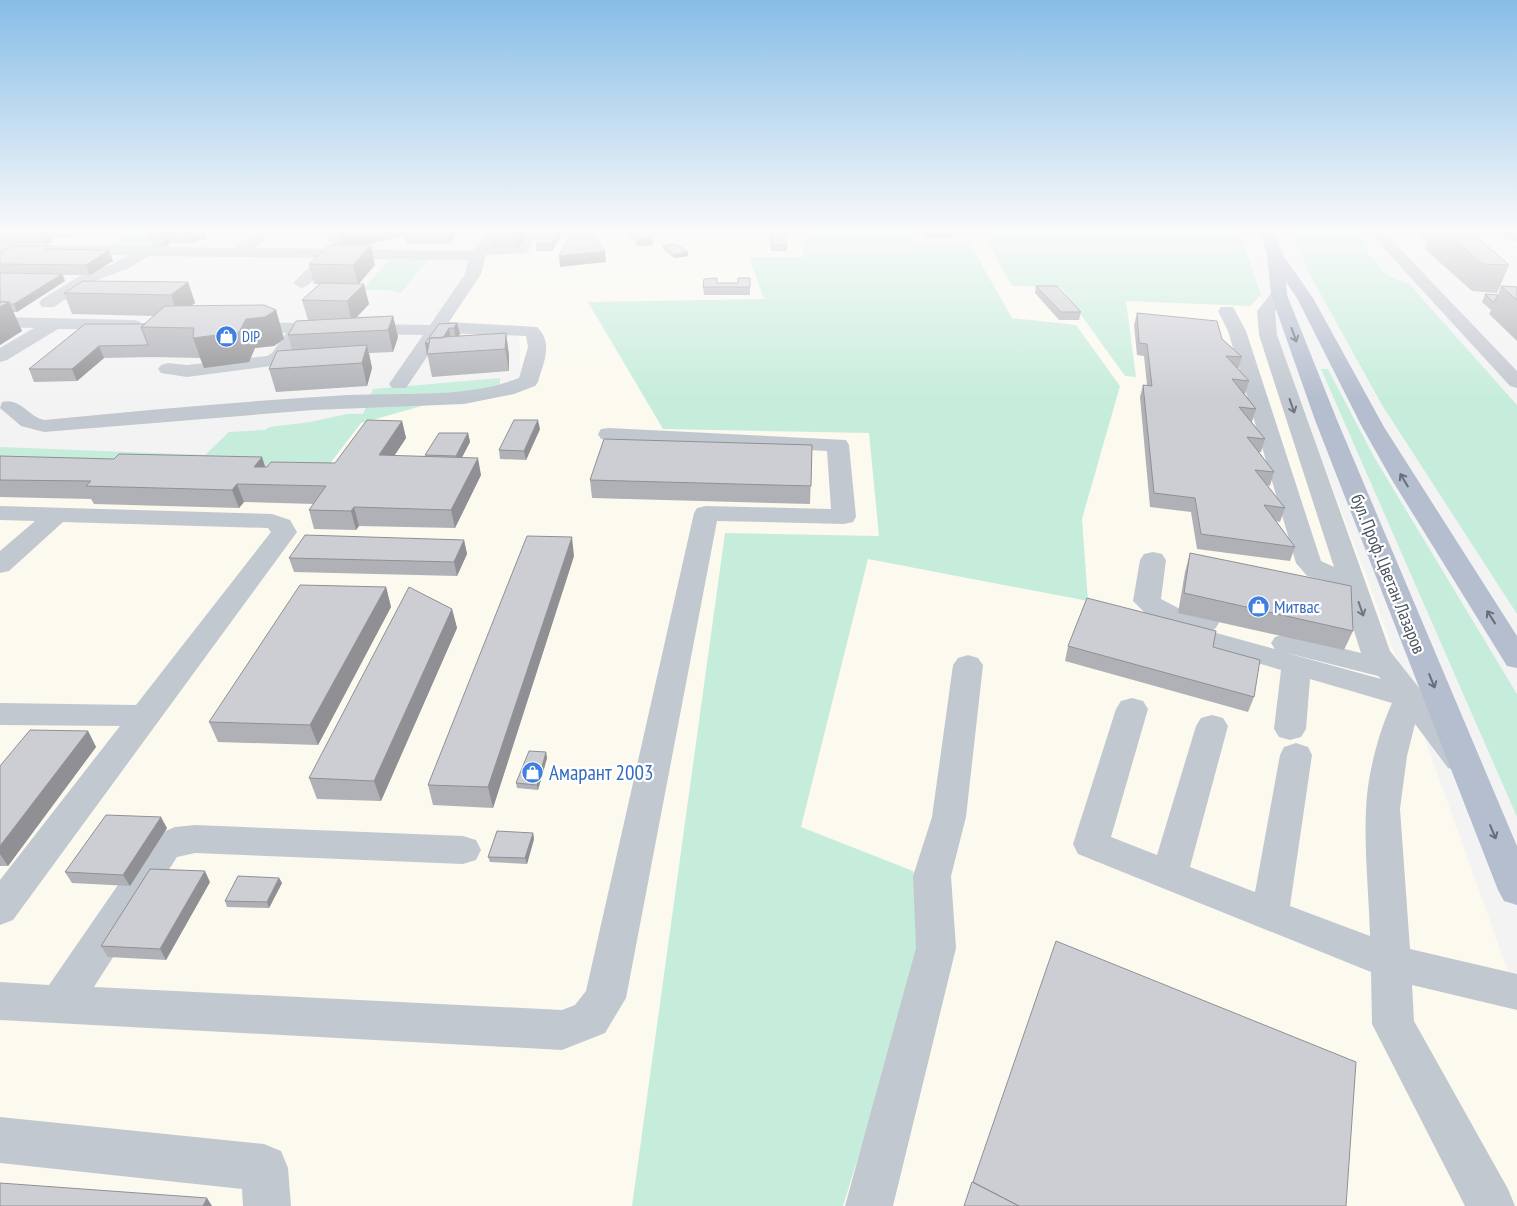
<svg xmlns="http://www.w3.org/2000/svg" width="1517" height="1206" font-family="'PT Sans Narrow',sans-serif">
<style>
.commercial{fill:#fcfaef}
.green{fill:#c6eddb}
.lines{fill:none;stroke-linecap:round;stroke-linejoin:round}
.minor{fill:#c2c8d0;fill-rule:evenodd}
.major{fill:#b5bece;fill-rule:evenodd}
.wall{fill:#b0b1b6}
.shaded-wall{fill:#909094}
.building{fill:#cdced4;stroke:#909094}
.oneway{stroke:#666e7b}
.oneway2{stroke:#6f7681}
.labels{text-anchor:middle;stroke-width:4.5;stroke-linejoin:round;paint-order:stroke}
.far-shop-label{font-size:15px;fill:#366cbe;stroke:#fff;text-anchor:start}
.street-label{font-size:18px;fill:#4b535f;stroke:#fff}
.shop-label{font-size:18px;fill:#366cbe;stroke:#fff;text-anchor:start}
.near-shop-label{font-size:21px;fill:#366cbe;stroke:#fff;text-anchor:start}
</style>
<rect width="100%" height="100%" fill="#f4f3f3"/>
<path class="commercial" d="M 0,230 L 92,230 L 58,250 L 0,249 Z
M 544,230 L 1239,230 L 1277,345 L 1367,577 L 1517,997 L 1517,1206 L 0,1206 L 0,465 L 325,470 L 361,423 L 521,378 L 519,333 L 435,330 L 477,256 L 490,253 L 529,254 Z"/>
<path class="green" d="M 133,230 L 180,230 L 152,247 L 109,247 Z
M 804,230 L 907,230 L 913,242 L 970,244 L 1012,318 L 1076,325 L 1120,386 L 1082,519 L 1088,601 L 868,559 L 801,827 L 913,871 L 922,953 L 843,1206 L 632,1206 L 725,533 L 879,536 L 869,433 L 663,429 L 588,302 L 764,299 L 749,257 L 803,257 Z
M 980,230 L 1239,230 L 1261,295 L 1250,306 L 1126,301 L 1136,377 L 1125,376 L 1061,287 L 1012,286 Z
M 1292,230 L 1346,230 L 1362,238 L 1369,254 L 1387,275 L 1410,285 L 1517,405 L 1517,614 L 1382,405 L 1310,275 Z
M 389,260 L 428,260 L 401,293 L 388,290 L 362,290 Z
M 1321,369 L 1328,369 L 1374,457 L 1517,694 L 1517,817 Z
M 500,378 L 500,384 L 361,423 L 325,470 L 0,465 L 0,447 L 205,455 L 229,432 L 265,430 L 269,427 L 310,422 L 347,414 L 363,414 L 373,389 Z"/>
<g class="lines">
<path class="minor" d="M 261,230 L 278,230 L 254,248 L 473,251 L 489,230 L 504,230 L 493,245 L 517,245 L 527,230 L 542,230 L 526,253 L 486,255 L 481,274 L 449,322 L 537,327 C 554,343 543,363 538,382 L 535,386 L 514,394 L 464,404 L 313,410 L 44,432 L 21,426 L 0,408 L 2,402 C 20,397 28,416 44,420 C 145,410 246,401 347,395 C 405,392 463,399 519,378 L 528,347 L 526,336 L 443,333 L 406,388 L 392,388 L 389,384 L 423,335 L 304,333 L 286,361 L 279,365 L 187,377 L 161,373 L 158,369 L 161,365 L 168,363 L 187,365 L 267,356 L 272,353 L 286,333 L 238,331 L 235,327 L 238,323 L 244,322 L 430,325 L 465,274 L 468,260 L 336,259 L 307,286 L 301,288 L 293,283 L 318,258 L 149,256 L 127,269 L 90,283 L 54,307 L 42,307 L 39,303 L 42,299 L 78,277 L 115,263 L 128,255 L 0,254 L 0,244 L 234,248 Z
M 1367,230 L 1382,230 L 1517,371 L 1517,388 L 1510,386 Z
M 1484,230 L 1507,230 L 1517,233 L 1517,242 L 1486,233 Z
M 1279,290 L 1285,291 L 1287,295 L 1275,311 L 1277,335 L 1390,651 L 1476,760 L 1472,768 L 1460,772 L 1448,768 L 1415,724 L 1407,756 L 1400,809 L 1410,949 L 1517,974 L 1517,1010 L 1412,985 L 1414,1021 L 1508,1189 L 1515,1206 L 1465,1206 L 1372,1024 L 1371,972 L 1078,854 L 1073,844 L 1116,709 L 1121,701 L 1132,698 L 1143,701 L 1148,709 L 1111,837 L 1157,855 L 1196,726 L 1201,718 L 1212,715 L 1223,718 L 1228,726 L 1190,867 L 1255,892 L 1280,755 L 1284,747 L 1296,743 L 1308,747 L 1312,755 L 1290,906 L 1370,936 C 1369,895 1364,852 1366,810 C 1367,776 1378,734 1392,703 L 1310,679 L 1306,729 L 1301,737 L 1290,740 L 1279,737 L 1274,729 L 1281,670 L 1168,637 L 1164,631 L 1170,624 L 1149,617 L 1133,601 L 1140,560 L 1144,554 L 1153,552 L 1162,554 L 1166,560 L 1161,599 L 1182,610 L 1215,617 L 1219,623 L 1215,629 L 1209,631 L 1275,649 L 1271,643 L 1275,637 L 1285,634 L 1361,653 L 1339,584 L 1307,576 L 1296,563 L 1228,331 L 1218,311 L 1221,307 L 1233,307 L 1246,331 L 1321,561 L 1334,567 L 1259,335 L 1257,311 L 1273,291 ZM 1283,652 L 1378,676 L 1381,679 Z
M 0,317 L 133,320 L 139,321 L 142,325 L 139,329 L 133,330 L 58,329 L 7,360 L 0,362 L 0,348 L 34,328 L 0,327 Z
M 609,428 L 846,440 L 849,445 L 856,517 L 853,522 L 844,524 L 717,521 L 626,998 L 605,1033 L 562,1050 L 0,1020 L 0,982 L 49,985 L 151,837 L 175,827 L 195,825 L 463,836 L 476,840 L 481,850 L 476,860 L 463,864 L 195,853 L 177,857 L 94,987 L 562,1010 L 575,1005 L 586,991 L 694,513 L 697,508 L 706,506 L 831,509 L 827,451 L 601,439 L 598,434 L 601,429 Z
M 0,506 L 272,514 L 290,520 L 297,532 L 13,920 L 0,925 L 0,880 L 120,726 L 0,725 L 0,703 L 136,705 L 271,532 L 268,528 L 63,522 L 9,571 L 0,573 L 0,551 L 35,521 L 0,520 Z
M 968,655 L 978,658 L 983,665 L 966,817 L 951,876 L 956,948 L 893,1206 L 845,1206 L 916,948 L 913,876 L 932,817 L 953,665 L 958,658 Z
M 0,1117 L 264,1144 L 281,1151 L 288,1168 L 291,1206 L 243,1206 L 242,1189 L 0,1163 Z"/>
<path class="major" d="M 1259,230 L 1273,230 L 1283,255 L 1313,298 L 1384,427 L 1517,636 L 1517,668 L 1507,666 L 1392,480 L 1362,427 L 1297,298 L 1286,282 L 1287,295 L 1337,420 L 1517,846 L 1517,905 L 1504,901 L 1498,890 L 1315,420 L 1271,295 L 1267,254 Z"/>
</g>
<path class="wall" d="M 0,230 L 87,230 L 71,237 L 51,237 L 53,241 L 47,244 L 0,244 Z
M 147,230 L 205,230 L 207,237 L 203,240 L 198,240 L 192,244 L 171,243 L 165,247 L 152,247 Z
M 326,230 L 454,230 L 455,237 L 449,244 L 407,244 L 405,238 L 407,235 L 364,245 L 375,265 L 359,283 L 369,304 L 357,317 L 393,316 L 398,337 L 393,352 L 369,353 L 372,368 L 367,386 L 276,392 L 269,369 L 292,350 L 288,335 L 308,320 L 302,300 L 319,284 L 314,284 L 309,264 L 334,245 L 329,242 Z
M 490,230 L 530,230 L 518,248 L 493,248 Z
M 544,230 L 565,230 L 552,251 L 536,251 L 536,244 Z
M 625,230 L 646,230 L 652,238 L 653,245 L 638,246 Z
M 706,230 L 731,230 L 729,234 L 707,233 Z
M 770,230 L 787,245 L 787,251 L 771,251 Z
M 920,230 L 952,230 L 953,231 L 952,238 L 926,239 Z
M 1414,230 L 1470,230 L 1509,265 L 1497,293 L 1472,291 L 1425,249 L 1427,243 Z
M 663,246 L 688,252 L 688,256 L 674,258 L 663,249 Z
M 52,250 L 109,250 L 113,261 L 90,275 L 63,275 L 65,281 L 17,312 L 13,312 L 22,331 L 0,345 L 0,253 Z
M 750,278 L 750,295 L 704,295 L 703,287 L 738,283 Z
M 188,282 L 195,303 L 191,306 L 276,310 L 284,339 L 274,346 L 255,348 L 249,362 L 204,368 L 200,358 L 152,357 L 104,358 L 77,381 L 34,382 L 29,369 L 145,324 L 154,316 L 72,314 L 64,293 Z
M 1036,286 L 1081,312 L 1079,320 L 1059,320 L 1035,293 Z
M 1501,286 L 1517,287 L 1517,341 L 1489,314 L 1491,310 L 1482,302 L 1485,294 L 1498,295 Z
M 1137,313 L 1222,339 L 1242,357 L 1238,369 L 1249,381 L 1245,394 L 1244,393 L 1256,409 L 1252,422 L 1251,421 L 1265,439 L 1261,452 L 1259,452 L 1274,472 L 1270,486 L 1267,485 L 1285,508 L 1280,522 L 1276,521 L 1295,547 L 1290,561 L 1197,549 L 1191,512 L 1150,507 L 1140,397 L 1143,385 L 1147,385 L 1144,356 L 1137,355 L 1134,325 Z
M 457,323 L 460,334 L 458,336 L 506,333 L 509,355 L 509,371 L 432,377 L 425,343 Z
M 402,421 L 406,438 L 394,456 L 426,456 L 425,455 L 468,433 L 470,442 L 462,457 L 481,475 L 455,528 L 359,526 L 356,530 L 314,529 L 309,510 L 314,504 L 244,502 L 239,508 L 94,504 L 91,499 L 0,497 L 0,456 L 265,467 L 335,463 Z
M 540,429 L 526,460 L 500,459 L 499,450 Z
M 812,445 L 810,504 L 592,498 L 590,480 Z
M 464,540 L 467,554 L 457,576 L 294,572 L 289,558 Z
M 1190,553 L 1353,631 L 1344,650 L 1178,613 L 1185,572 Z
M 574,556 L 493,808 L 433,805 L 428,785 Z
M 386,587 L 391,607 L 318,745 L 218,742 L 209,722 Z
M 452,609 L 457,628 L 381,801 L 317,799 L 309,778 Z
M 1068,646 L 1213,647 L 1254,697 L 1248,712 L 1065,661 Z
M 88,731 L 96,747 L 8,866 L 0,866 L 0,766 Z
M 546,752 L 547,758 L 538,790 L 517,788 L 516,783 Z
M 167,828 L 130,886 L 72,883 L 65,872 Z
M 533,833 L 534,839 L 527,864 L 490,862 L 488,857 Z
M 279,878 L 282,883 L 269,908 L 227,907 L 225,901 Z
M 210,882 L 166,960 L 108,957 L 101,946 Z"/>
<path class="shaded-wall" d="M 69,230 L 87,230 L 71,237 Z
M 160,230 L 167,230 L 171,243 L 165,247 Z
M 188,230 L 195,230 L 198,240 L 192,244 Z
M 200,230 L 205,230 L 207,237 L 203,240 Z
M 338,230 L 413,230 L 413,234 L 343,250 Z
M 454,230 L 455,237 L 449,244 L 448,238 Z
M 515,230 L 530,230 L 518,248 Z
M 560,230 L 565,230 L 552,251 L 551,244 Z
M 49,231 L 53,241 L 47,244 L 43,234 Z
M 652,238 L 653,245 L 638,246 L 637,239 Z
M 371,245 L 375,265 L 358,285 L 353,265 Z
M 109,250 L 113,261 L 90,275 L 86,265 Z
M 605,251 L 606,262 L 560,267 L 559,256 Z
M 688,252 L 688,256 L 674,258 L 674,255 Z
M 62,274 L 65,281 L 17,312 L 14,304 Z
M 188,282 L 195,303 L 178,316 L 171,295 Z
M 364,284 L 369,304 L 352,322 L 347,301 Z
M 9,302 L 22,331 L 0,345 L 0,307 Z
M 276,310 L 284,339 L 274,346 L 255,348 L 249,362 L 204,368 L 193,338 L 246,319 Z
M 393,316 L 398,337 L 393,352 L 388,330 Z
M 457,323 L 460,334 L 456,340 L 454,328 Z
M 449,328 L 451,340 L 442,354 L 442,353 L 427,354 L 427,355 L 425,343 Z
M 506,333 L 509,355 L 509,371 L 505,349 Z
M 367,345 L 372,368 L 367,386 L 362,363 Z
M 99,346 L 104,358 L 77,381 L 72,369 Z
M 538,420 L 540,429 L 526,460 L 524,451 Z
M 402,421 L 406,438 L 383,473 L 379,455 Z
M 468,433 L 470,442 L 458,465 L 456,456 Z
M 262,457 L 268,475 L 254,467 Z
M 478,458 L 481,475 L 455,528 L 451,510 Z
M 237,484 L 244,502 L 239,508 L 232,490 Z
M 354,507 L 359,526 L 356,530 L 351,511 Z
M 572,537 L 574,556 L 493,808 L 488,787 Z
M 464,540 L 467,554 L 457,576 L 454,562 Z
M 386,587 L 391,607 L 318,745 L 310,725 Z
M 452,609 L 457,628 L 381,801 L 374,781 Z
M 88,731 L 96,747 L 8,866 L 0,854 L 0,846 Z
M 546,752 L 547,758 L 538,790 L 537,785 Z
M 161,817 L 167,828 L 130,886 L 123,875 Z
M 533,833 L 534,839 L 527,864 L 525,858 Z
M 205,871 L 210,882 L 166,960 L 160,949 Z
M 279,878 L 282,883 L 269,908 L 267,902 Z
M 207,1198 L 212,1206 L 203,1206 Z"/>
<path class="building" d="M 0,230 L 49,231 L 43,234 L 0,234 Z
M 411,230 L 454,230 L 448,238 L 405,238 Z
M 544,230 L 560,230 L 551,244 L 536,244 Z
M 573,230 L 591,230 L 605,251 L 559,256 Z
M 630,230 L 646,230 L 652,238 L 637,239 Z
M 770,230 L 786,230 L 787,245 L 771,245 Z
M 926,230 L 952,230 L 953,231 L 927,232 Z
M 1442,230 L 1469,230 L 1509,265 L 1483,264 Z
M 676,244 L 688,252 L 674,255 L 663,246 Z
M 329,245 L 371,245 L 353,265 L 309,264 Z
M 13,246 L 50,246 L 45,249 L 109,250 L 86,265 L 0,264 L 0,253 Z
M 0,273 L 62,274 L 14,304 L 10,304 L 9,302 L 0,302 Z
M 717,278 L 717,283 L 738,283 L 738,278 L 750,278 L 750,287 L 703,287 L 704,279 Z
M 83,281 L 188,282 L 171,295 L 64,293 Z
M 321,283 L 364,284 L 347,301 L 302,300 Z
M 1036,286 L 1057,286 L 1081,312 L 1061,312 Z
M 1501,286 L 1517,287 L 1517,300 Z
M 1485,294 L 1498,295 L 1494,302 L 1493,302 Z
M 0,302 L 9,302 L 0,307 Z
M 264,305 L 276,310 L 265,317 L 246,319 L 239,332 L 193,338 L 194,328 L 141,327 L 165,306 Z
M 1137,313 L 1217,321 L 1222,339 L 1242,357 L 1226,356 L 1249,381 L 1232,379 L 1256,409 L 1239,407 L 1265,439 L 1247,437 L 1274,472 L 1255,470 L 1285,508 L 1264,505 L 1295,547 L 1201,534 L 1195,498 L 1154,493 L 1143,385 L 1152,386 L 1147,344 L 1139,343 Z
M 393,316 L 388,330 L 288,335 L 296,321 Z
M 457,323 L 454,328 L 449,328 L 443,338 L 430,338 L 429,343 L 425,343 L 439,324 Z
M 85,324 L 145,324 L 141,327 L 148,345 L 99,346 L 72,369 L 29,369 Z
M 506,333 L 505,349 L 427,354 L 430,338 Z
M 367,345 L 362,363 L 269,369 L 277,351 Z
M 367,420 L 402,421 L 379,455 L 478,458 L 451,510 L 354,507 L 351,511 L 309,510 L 326,486 L 237,484 L 232,490 L 86,486 L 91,481 L 0,480 L 0,456 L 114,459 L 119,454 L 262,457 L 254,467 L 267,467 L 271,462 L 335,463 Z
M 514,420 L 538,420 L 524,451 L 499,450 Z
M 439,433 L 468,433 L 456,456 L 425,455 Z
M 604,439 L 812,445 L 811,486 L 590,480 Z
M 305,535 L 464,540 L 454,562 L 289,558 Z
M 527,536 L 572,537 L 488,787 L 428,785 Z
M 1190,553 L 1351,586 L 1353,631 L 1184,593 Z
M 300,585 L 386,587 L 310,725 L 209,722 Z
M 409,587 L 452,609 L 374,781 L 309,778 Z
M 1087,598 L 1216,631 L 1213,647 L 1260,660 L 1254,697 L 1068,646 Z
M 30,730 L 88,731 L 0,846 L 0,766 Z
M 529,751 L 546,752 L 537,785 L 516,783 Z
M 106,815 L 161,817 L 123,875 L 65,872 Z
M 497,831 L 533,833 L 525,858 L 488,857 Z
M 150,869 L 205,871 L 160,949 L 101,946 Z
M 238,876 L 279,878 L 267,902 L 225,901 Z
M 1056,941 L 1356,1062 L 1346,1206 L 1019,1206 L 973,1182 Z
M 972,1182 L 1019,1206 L 964,1206 Z
M 0,1183 L 207,1198 L 203,1206 L 0,1206 Z"/>
<defs><path id="oneway-shaft" d="M-6 0H5M1.5-3L5.5 0L1.5 3" fill="none" stroke-width="1.6" stroke-linecap="round" stroke-linejoin="round" transform="scale(1.25)"/></defs>
<g class="oneway">
<use href="#oneway-shaft" transform="translate(1294 335) rotate(70)"/>
<use href="#oneway-shaft" transform="translate(1404 480) rotate(-121)"/>
<use href="#oneway-shaft" transform="translate(1491 617) rotate(-122)"/>
<use href="#oneway-shaft" transform="translate(1432 681) rotate(68)"/>
<use href="#oneway-shaft" transform="translate(1493 832) rotate(67)"/>
</g>
<g class="oneway2">
<use href="#oneway-shaft" transform="translate(1292 406) rotate(71)"/>
<use href="#oneway-shaft" transform="translate(1361 609) rotate(71)"/>
</g>
<linearGradient id="sky" x2="0" y2="1"><stop stop-color="#87bde7"/><stop offset="0.58" stop-color="#fafafa"/><stop offset="1" stop-color="#fafafa" stop-opacity="0"/></linearGradient>
<rect width="1517" height="399" fill="url(#sky)"/>
<defs>
<symbol id="shop-disc" viewBox="-11 -11 22 22"><circle r="9.5" fill="#3f7fe0" stroke="#fff"/><path d="M-5-2.5h2.3a2.7 3.5 0 0 1 5.4 0H5L5.5 6h-11ZM-1.5-2.5h3a1.5 2.3 0 0 0-3 0Z" fill="#fff"/></symbol>
</defs>
<g fill-rule="evenodd">
<use href="#shop-disc" x="214" y="324" width="25" height="25"/>
<use href="#shop-disc" x="1246" y="594" width="25" height="25"/>
<use href="#shop-disc" x="520" y="760" width="25" height="25"/>
</g>
<g class="labels">
<g class="far-shop-label">
<text x="242" y="342">DIP</text>
</g>
<g class="street-label">
<text transform="translate(1388 574) rotate(68)" y="6">бул. Проф. Цветан Лазаров</text>
</g>
<g class="shop-label">
<text x="1274" y="613">Митвас</text>
</g>
<g class="near-shop-label">
<text x="549" y="780">Амарант 2003</text>
</g>
</g>
</svg>
